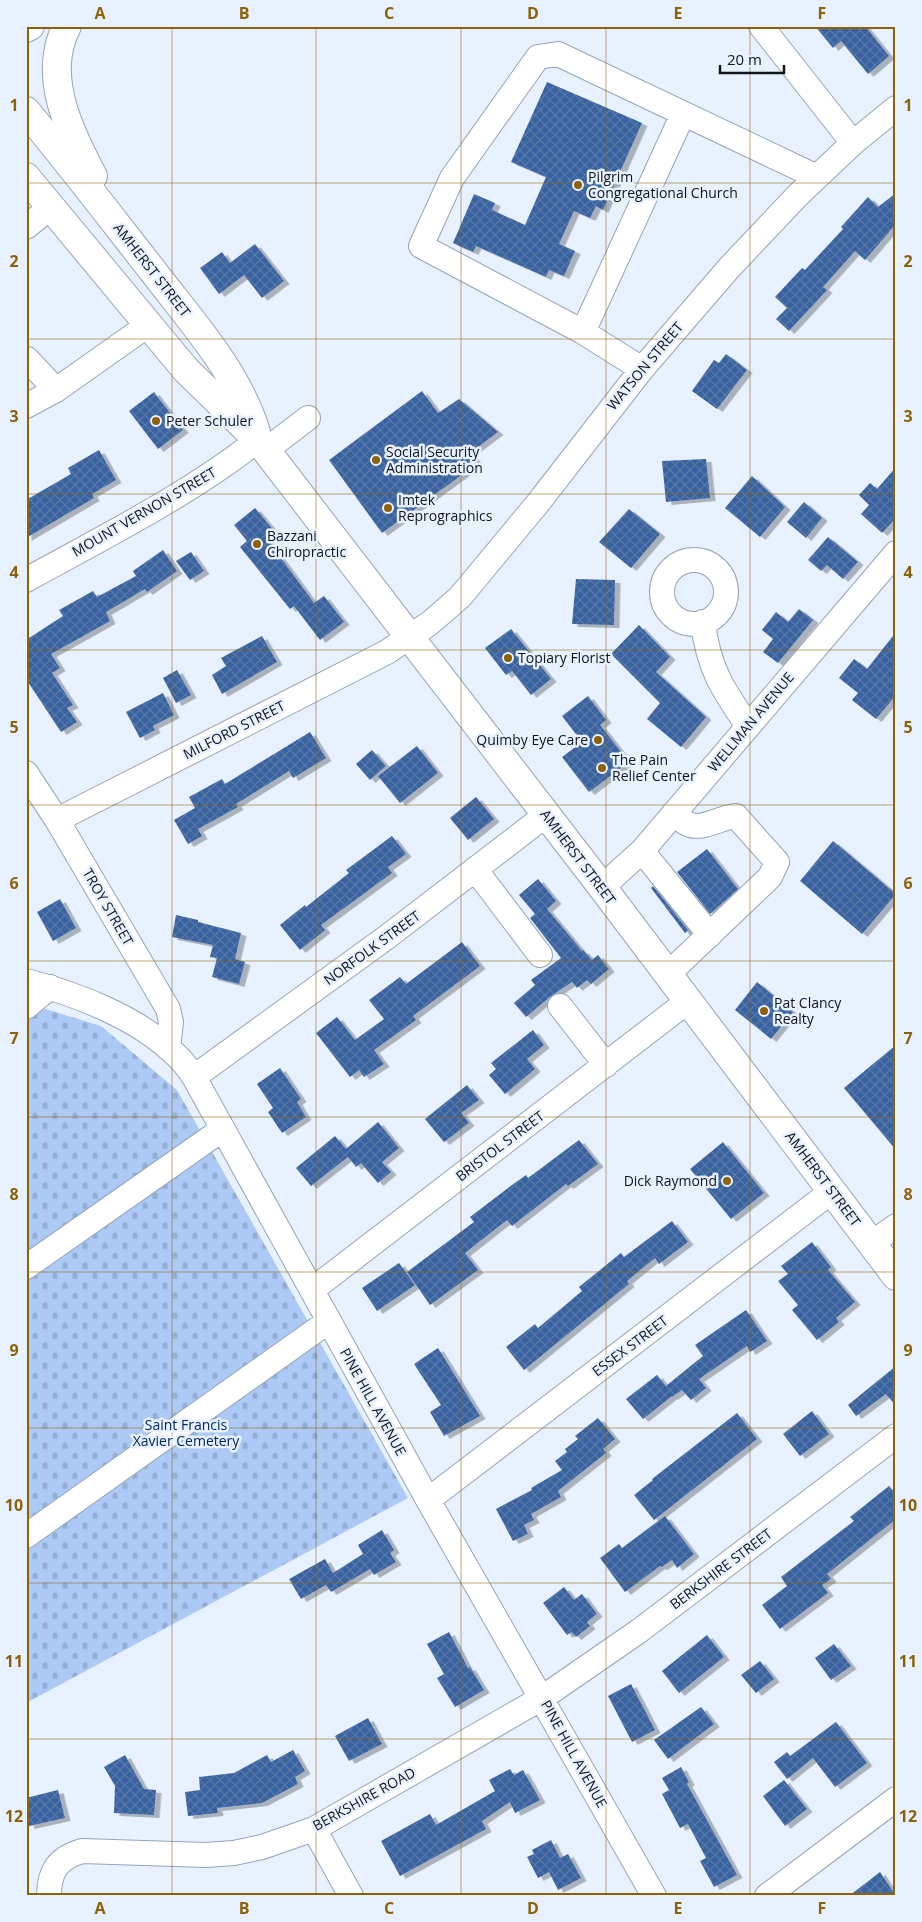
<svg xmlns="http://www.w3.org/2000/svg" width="922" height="1922" font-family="'Open Sans',sans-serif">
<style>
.cemetery{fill:url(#cemetery-stones)}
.building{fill:url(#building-cross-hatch);filter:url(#shadow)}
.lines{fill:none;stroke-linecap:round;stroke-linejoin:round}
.minor-casing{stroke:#96a4b9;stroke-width:26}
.major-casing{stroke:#96a4b9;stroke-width:30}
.minor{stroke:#fff;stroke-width:24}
.major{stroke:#fff;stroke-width:28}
.grid{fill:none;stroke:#8d6207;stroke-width:1;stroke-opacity:0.55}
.poi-dot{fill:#8d6207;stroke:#e8f1ff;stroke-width:2}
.labels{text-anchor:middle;stroke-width:5;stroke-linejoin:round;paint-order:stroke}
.poi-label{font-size:14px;fill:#10151d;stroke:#e8f1ff;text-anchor:start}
.street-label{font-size:14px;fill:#10151d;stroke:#e8f1ff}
.park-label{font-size:14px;fill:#002963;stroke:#e8f1ff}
.neatline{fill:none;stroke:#8d6207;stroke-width:2}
.grid-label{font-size:16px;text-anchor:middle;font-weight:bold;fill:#8d6207}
</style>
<defs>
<pattern id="cemetery-stones" width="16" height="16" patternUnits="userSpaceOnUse" patternTransform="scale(1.25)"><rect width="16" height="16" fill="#adcaf7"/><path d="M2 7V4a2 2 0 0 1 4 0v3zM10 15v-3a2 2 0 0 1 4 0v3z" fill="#94add3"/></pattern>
<pattern id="building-cross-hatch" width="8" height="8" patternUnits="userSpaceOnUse" patternTransform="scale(1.25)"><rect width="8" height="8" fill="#3862a0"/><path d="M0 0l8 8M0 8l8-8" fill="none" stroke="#5878a7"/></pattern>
<filter id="shadow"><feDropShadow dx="5.5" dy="3" stdDeviation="0" flood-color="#0004"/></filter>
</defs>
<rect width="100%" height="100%" fill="#e8f1ff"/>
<path class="cemetery" d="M 26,1003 L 101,1026 L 177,1090 L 408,1498 L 26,1703 Z"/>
<path class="building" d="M 815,26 L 865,26 L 889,56 L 868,74 L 841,41 L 833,48 Z
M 547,82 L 642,123 L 603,210 L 596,206 L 590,218 L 574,211 L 559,244 L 575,251 L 564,276 L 549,270 L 546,277 L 476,246 L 473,252 L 453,243 L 474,194 L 495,203 L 492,210 L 525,225 L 546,177 L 511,162 Z
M 896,193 L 896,224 L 865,260 L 855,251 L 823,287 L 827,290 L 789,331 L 776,319 L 787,308 L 775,297 L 802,268 L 805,270 L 843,229 L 841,227 L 868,197 L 878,207 Z
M 255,244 L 284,281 L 262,298 L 244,275 L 219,294 L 200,268 L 222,252 L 230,263 Z
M 726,354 L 747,370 L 717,409 L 692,391 L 714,360 L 719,363 Z
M 422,391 L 438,413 L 459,399 L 498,432 L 470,453 L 478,463 L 382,533 L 329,460 Z
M 154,392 L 183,430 L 158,449 L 129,411 Z
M 99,450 L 116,480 L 92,494 L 94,498 L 26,538 L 26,500 L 71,474 L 68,468 Z
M 706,459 L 710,498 L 666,502 L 662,461 Z
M 896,467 L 896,518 L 882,533 L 861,514 L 869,505 L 859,495 L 870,483 L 877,489 Z
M 752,476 L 785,507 L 760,537 L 725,508 Z
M 804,502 L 822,518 L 806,538 L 787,522 Z
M 255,508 L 275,532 L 267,539 L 314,603 L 324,596 L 344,622 L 320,640 L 294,606 L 290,609 L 240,547 L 247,541 L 234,525 Z
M 629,509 L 660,534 L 631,568 L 599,542 Z
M 828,537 L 858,562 L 843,579 L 827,565 L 821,571 L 808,560 Z
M 163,550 L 177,571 L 147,592 L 145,589 L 106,612 L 110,621 L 51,654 L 60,668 L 52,673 L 73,705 L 67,708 L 77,722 L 61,732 L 26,679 L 26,640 L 63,616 L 59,610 L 93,591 L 97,597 L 136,576 L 133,571 Z
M 191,552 L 204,571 L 190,580 L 176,561 Z
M 576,579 L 615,580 L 614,625 L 572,624 Z
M 799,609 L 813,620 L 778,663 L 763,652 L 773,639 L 762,630 L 776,612 L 788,622 Z
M 639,625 L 670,657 L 656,672 L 706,717 L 681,747 L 647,719 L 660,703 L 611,654 Z
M 511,629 L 551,679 L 531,695 L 512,671 L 506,675 L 485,648 Z
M 896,632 L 896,695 L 876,719 L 852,700 L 858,693 L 839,678 L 854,659 L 867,669 Z
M 262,636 L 277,662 L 222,694 L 212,675 L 226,666 L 221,658 Z
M 177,670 L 191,695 L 176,703 L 163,678 Z
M 163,693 L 174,715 L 153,726 L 155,730 L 140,738 L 126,712 Z
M 588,696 L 606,720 L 600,725 L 629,762 L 589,792 L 562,757 L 582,742 L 562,716 Z
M 310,732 L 326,758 L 293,778 L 289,771 L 236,804 L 238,807 L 198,829 L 202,836 L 188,844 L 174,820 L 195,808 L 189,797 L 222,779 L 225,784 Z
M 417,746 L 438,773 L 400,803 L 378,776 Z
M 372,750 L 386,766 L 370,780 L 356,764 Z
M 476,797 L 494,819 L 468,840 L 450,818 Z
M 392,836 L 406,854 L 388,867 L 392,873 L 321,925 L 325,930 L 300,950 L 280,925 L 305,905 L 306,907 L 349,873 L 346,870 Z
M 833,841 L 896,894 L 862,934 L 800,881 Z
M 707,849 L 738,889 L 710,914 L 677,872 Z
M 538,879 L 556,901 L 547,909 L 582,951 L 583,950 L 592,960 L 598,955 L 609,969 L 591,984 L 587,980 L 577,988 L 572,982 L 551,996 L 526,1017 L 514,1003 L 535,985 L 531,980 L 561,958 L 530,918 L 535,914 L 519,895 Z
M 653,886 L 688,930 L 685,933 L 651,888 Z
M 60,899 L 76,928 L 53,941 L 37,912 Z
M 176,915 L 198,920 L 198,922 L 241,933 L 235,959 L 245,962 L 239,984 L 212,977 L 217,958 L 210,957 L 213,945 L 172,937 Z
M 462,942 L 480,966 L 413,1016 L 416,1020 L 374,1050 L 384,1064 L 364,1077 L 359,1070 L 350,1077 L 316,1033 L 337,1017 L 355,1040 L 384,1019 L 369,1000 L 400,977 L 406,984 Z
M 757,982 L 793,1012 L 771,1039 L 735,1010 Z
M 533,1030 L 544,1045 L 527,1059 L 535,1069 L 505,1094 L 489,1075 L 496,1069 L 491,1063 Z
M 896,1045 L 896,1150 L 844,1088 Z
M 280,1068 L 301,1099 L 297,1102 L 306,1117 L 282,1133 L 268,1112 L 273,1108 L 257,1084 Z
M 467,1085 L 479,1100 L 461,1113 L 469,1123 L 444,1142 L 425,1119 Z
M 378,1122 L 399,1148 L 382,1162 L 391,1172 L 378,1183 L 361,1163 L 356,1167 L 348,1157 L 311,1186 L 296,1168 L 335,1136 L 346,1149 Z
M 579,1140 L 598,1164 L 568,1186 L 566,1184 L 512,1226 L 507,1220 L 465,1253 L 478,1270 L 430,1305 L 407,1272 L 474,1222 L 470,1217 L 512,1185 L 526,1175 L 528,1178 Z
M 723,1142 L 764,1193 L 731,1219 L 690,1169 Z
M 672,1221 L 688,1242 L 659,1264 L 655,1258 L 627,1281 L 629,1284 L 524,1370 L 506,1347 L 535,1324 L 538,1328 L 582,1291 L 579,1287 L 621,1253 L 624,1257 Z
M 812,1242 L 831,1267 L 828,1270 L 855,1302 L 836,1318 L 839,1322 L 817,1340 L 792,1310 L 798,1305 L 778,1281 L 788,1274 L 781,1266 Z
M 399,1263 L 415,1285 L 377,1311 L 362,1288 Z
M 746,1310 L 767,1341 L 750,1352 L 747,1346 L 699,1379 L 706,1388 L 691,1400 L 682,1390 L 672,1397 L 672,1396 L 643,1419 L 626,1399 L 657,1375 L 666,1386 L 703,1356 L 695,1345 Z
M 438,1348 L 480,1416 L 444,1436 L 430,1412 L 441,1405 L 414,1364 Z
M 896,1366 L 896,1406 L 886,1394 L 856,1416 L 848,1405 Z
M 812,1411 L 829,1434 L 800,1456 L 783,1434 Z
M 737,1413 L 757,1439 L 654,1520 L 634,1495 L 653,1480 L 652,1479 Z
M 598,1418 L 615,1439 L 603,1449 L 606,1453 L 558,1491 L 561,1497 L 531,1514 L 534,1520 L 524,1525 L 528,1534 L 513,1541 L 496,1509 L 532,1490 L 531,1488 L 562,1470 L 555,1461 L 567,1452 L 565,1449 L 578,1439 L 575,1436 Z
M 889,1486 L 896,1494 L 896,1519 L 827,1574 L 831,1579 L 822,1585 L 828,1593 L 780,1629 L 762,1605 L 787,1586 L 781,1577 L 854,1521 L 850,1517 Z
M 665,1516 L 694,1554 L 677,1568 L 672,1560 L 662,1567 L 660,1566 L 625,1592 L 600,1558 L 619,1544 L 622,1548 Z
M 382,1530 L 394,1550 L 390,1553 L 396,1562 L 374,1575 L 370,1569 L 331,1592 L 326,1585 L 301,1599 L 289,1579 L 325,1559 L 333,1573 L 363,1554 L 358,1545 Z
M 564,1587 L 574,1600 L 582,1594 L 597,1614 L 587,1622 L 590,1626 L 576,1637 L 571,1632 L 567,1635 L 543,1603 Z
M 449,1632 L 468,1668 L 470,1667 L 484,1690 L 455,1707 L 437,1678 L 444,1674 L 427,1644 Z
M 707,1635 L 724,1657 L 679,1693 L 662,1671 Z
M 834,1644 L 851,1666 L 831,1680 L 815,1658 Z
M 760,1661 L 774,1679 L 756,1693 L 741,1675 Z
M 631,1684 L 655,1730 L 632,1742 L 608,1696 Z
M 701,1707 L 714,1724 L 668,1759 L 654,1740 Z
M 368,1718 L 382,1744 L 349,1761 L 335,1736 Z
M 836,1722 L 867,1763 L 835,1787 L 813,1758 L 787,1779 L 774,1762 L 787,1752 L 790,1756 Z
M 293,1750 L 305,1771 L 295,1777 L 298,1784 L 262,1803 L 217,1808 L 218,1813 L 188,1816 L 185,1792 L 200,1790 L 199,1777 L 234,1773 L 267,1755 L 271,1762 Z
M 125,1755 L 144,1789 L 156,1790 L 154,1815 L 114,1813 L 115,1786 L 104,1767 Z
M 681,1767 L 689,1782 L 687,1784 L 737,1875 L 714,1887 L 700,1861 L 706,1858 L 688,1824 L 680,1828 L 662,1794 L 669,1790 L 662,1778 Z
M 510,1769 L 514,1775 L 523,1770 L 540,1800 L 515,1813 L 510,1802 L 482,1821 L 486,1829 L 400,1876 L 381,1841 L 430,1814 L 436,1825 L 495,1791 L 489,1780 Z
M 784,1780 L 807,1809 L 785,1826 L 763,1796 Z
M 58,1790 L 65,1818 L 29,1826 L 26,1813 L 26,1798 Z
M 551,1840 L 560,1858 L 568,1854 L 581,1878 L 558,1890 L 549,1872 L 538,1878 L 527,1857 L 534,1854 L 532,1850 Z
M 880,1872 L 896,1896 L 849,1896 Z"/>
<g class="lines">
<defs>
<path id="minor" d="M 761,26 L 853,143
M 26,227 L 51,207
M 583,332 L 683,114
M 27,359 L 56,390 L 148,325
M 642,369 L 583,332 L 421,246 L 452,178 L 538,57 L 558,54 L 817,177
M 26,406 L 56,390
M 266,450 L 308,418
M662 592a32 32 0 1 1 64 0a32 32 0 1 1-64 0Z
M 26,580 C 104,537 188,495 258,440
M 703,622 C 708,668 723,690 748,726
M 26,773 L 57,820 L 168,1009 L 171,1022 L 168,1048
M 57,820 L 387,652 L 430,623 L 460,597 L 538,503 L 642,369 L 729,268 L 798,195 L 853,143 L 896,108
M 642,851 L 710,935
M 475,869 L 540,955
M 602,887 L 642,851 L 896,553
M 668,974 L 770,877 L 777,862 L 736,816 C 720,817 701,832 686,823 C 682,821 677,816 674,813
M 26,981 C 77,994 139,1018 177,1056 C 184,1062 189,1070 194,1077 L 428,1500 L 654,1896
M 560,1006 L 606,1065
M 26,1007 L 50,987
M 194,1077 L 387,937 L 546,815
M 872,1243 L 896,1226
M 26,1267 L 223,1129
M 312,1290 L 688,1001
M 428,1500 L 832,1191
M 26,1536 L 329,1321
M 314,1829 L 351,1896
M 49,1896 C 49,1871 58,1858 82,1851 L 206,1855 L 234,1853 L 262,1847 L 314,1829 L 542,1698 L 639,1631 L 896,1436
M 767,1896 L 896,1799"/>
<path id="major" d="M 67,26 C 41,75 70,133 93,176
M 26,28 L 30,26
M 26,111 C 71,165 113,220 156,275 C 193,323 238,373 256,432
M 26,177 L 186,370 L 258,440 L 602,887 L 896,1276"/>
</defs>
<use href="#minor" class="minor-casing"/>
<use href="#major" class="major-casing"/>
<use href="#minor" class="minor"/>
<use href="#major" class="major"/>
</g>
<path class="grid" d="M 172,26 L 172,1896M 316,26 L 316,1896M 461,26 L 461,1896M 606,26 L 606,1896M 750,26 L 750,1896M 26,183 L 896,183M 26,339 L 896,339M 26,494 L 896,494M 26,650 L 896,650M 26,805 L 896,805M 26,961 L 896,961M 26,1117 L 896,1117M 26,1272 L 896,1272M 26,1428 L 896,1428M 26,1583 L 896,1583M 26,1739 L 896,1739"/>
<g class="poi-dot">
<circle cx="578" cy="185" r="5"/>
<circle cx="156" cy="421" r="5"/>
<circle cx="376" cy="460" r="5"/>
<circle cx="388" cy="508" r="5"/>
<circle cx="257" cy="544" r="5"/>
<circle cx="508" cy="658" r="5"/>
<circle cx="598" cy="740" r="5"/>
<circle cx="602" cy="768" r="5"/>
<circle cx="764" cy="1011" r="5"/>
<circle cx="727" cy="1181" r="5"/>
</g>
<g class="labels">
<g class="poi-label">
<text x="588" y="182">Pilgrim<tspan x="588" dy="16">Congregational Church</tspan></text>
<text x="166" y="426">Peter Schuler</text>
<text x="386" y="457">Social Security<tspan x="386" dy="16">Administration</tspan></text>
<text x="398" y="505">Imtek<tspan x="398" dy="16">Reprographics</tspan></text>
<text x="267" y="541">Bazzani<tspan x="267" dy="16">Chiropractic</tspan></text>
<text x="518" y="663">Topiary Florist</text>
<text x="588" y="745" text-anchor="end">Quimby Eye Care</text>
<text x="612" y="765">The Pain<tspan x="612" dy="16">Relief Center</tspan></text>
<text x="774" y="1008">Pat Clancy<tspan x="774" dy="16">Realty</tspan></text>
<text x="717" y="1186" text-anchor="end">Dick Raymond</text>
</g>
<g class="street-label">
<text transform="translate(152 270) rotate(52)" y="5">AMHERST STREET</text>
<text transform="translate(645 366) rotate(-50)" y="5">WATSON STREET</text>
<text transform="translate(144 512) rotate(-30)" y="5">MOUNT VERNON STREET</text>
<text transform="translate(751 722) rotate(-50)" y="5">WELLMAN AVENUE</text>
<text transform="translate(234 730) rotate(-27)" y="5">MILFORD STREET</text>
<text transform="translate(578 857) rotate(53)" y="5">AMHERST STREET</text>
<text transform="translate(108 907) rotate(60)" y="5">TROY STREET</text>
<text transform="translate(372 948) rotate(-36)" y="5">NORFOLK STREET</text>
<text transform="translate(500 1146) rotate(-37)" y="5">BRISTOL STREET</text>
<text transform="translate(823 1179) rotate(53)" y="5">AMHERST STREET</text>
<text transform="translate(630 1346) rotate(-37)" y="5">ESSEX STREET</text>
<text transform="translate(373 1402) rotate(61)" y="5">PINE HILL AVENUE</text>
<text transform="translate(721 1569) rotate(-37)" y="5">BERKSHIRE STREET</text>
<text transform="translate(574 1754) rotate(61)" y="5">PINE HILL AVENUE</text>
<text transform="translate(364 1799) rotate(-29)" y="5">BERKSHIRE ROAD</text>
</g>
<g class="park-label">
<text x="186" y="1430">Saint Francis<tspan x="186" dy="16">Xavier Cemetery</tspan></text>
</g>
</g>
<rect width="922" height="1922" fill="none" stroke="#e8f1ff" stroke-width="55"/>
<path d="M720 65v8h64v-8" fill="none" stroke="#10151d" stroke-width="2.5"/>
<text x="727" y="65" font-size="15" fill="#10151d" stroke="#e8f1ff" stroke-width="4" paint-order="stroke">20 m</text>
<rect x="28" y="28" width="866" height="1866" class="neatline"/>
<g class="grid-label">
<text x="100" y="19">A</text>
<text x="244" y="19">B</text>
<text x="389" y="19">C</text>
<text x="533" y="19">D</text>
<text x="678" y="19">E</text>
<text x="822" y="19">F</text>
<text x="14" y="111">1</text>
<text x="908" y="111">1</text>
<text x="14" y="267">2</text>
<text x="908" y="267">2</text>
<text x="14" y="422">3</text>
<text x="908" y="422">3</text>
<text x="14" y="578">4</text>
<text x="908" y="578">4</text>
<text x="14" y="733">5</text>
<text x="908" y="733">5</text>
<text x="14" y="889">6</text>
<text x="908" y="889">6</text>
<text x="14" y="1044">7</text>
<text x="908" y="1044">7</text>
<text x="14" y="1200">8</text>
<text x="908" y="1200">8</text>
<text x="14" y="1356">9</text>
<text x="908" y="1356">9</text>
<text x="14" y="1511">10</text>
<text x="908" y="1511">10</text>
<text x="14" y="1667">11</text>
<text x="908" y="1667">11</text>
<text x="14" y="1822">12</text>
<text x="908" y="1822">12</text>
<text x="100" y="1914">A</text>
<text x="244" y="1914">B</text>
<text x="389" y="1914">C</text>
<text x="533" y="1914">D</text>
<text x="678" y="1914">E</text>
<text x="822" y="1914">F</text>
</g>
</svg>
